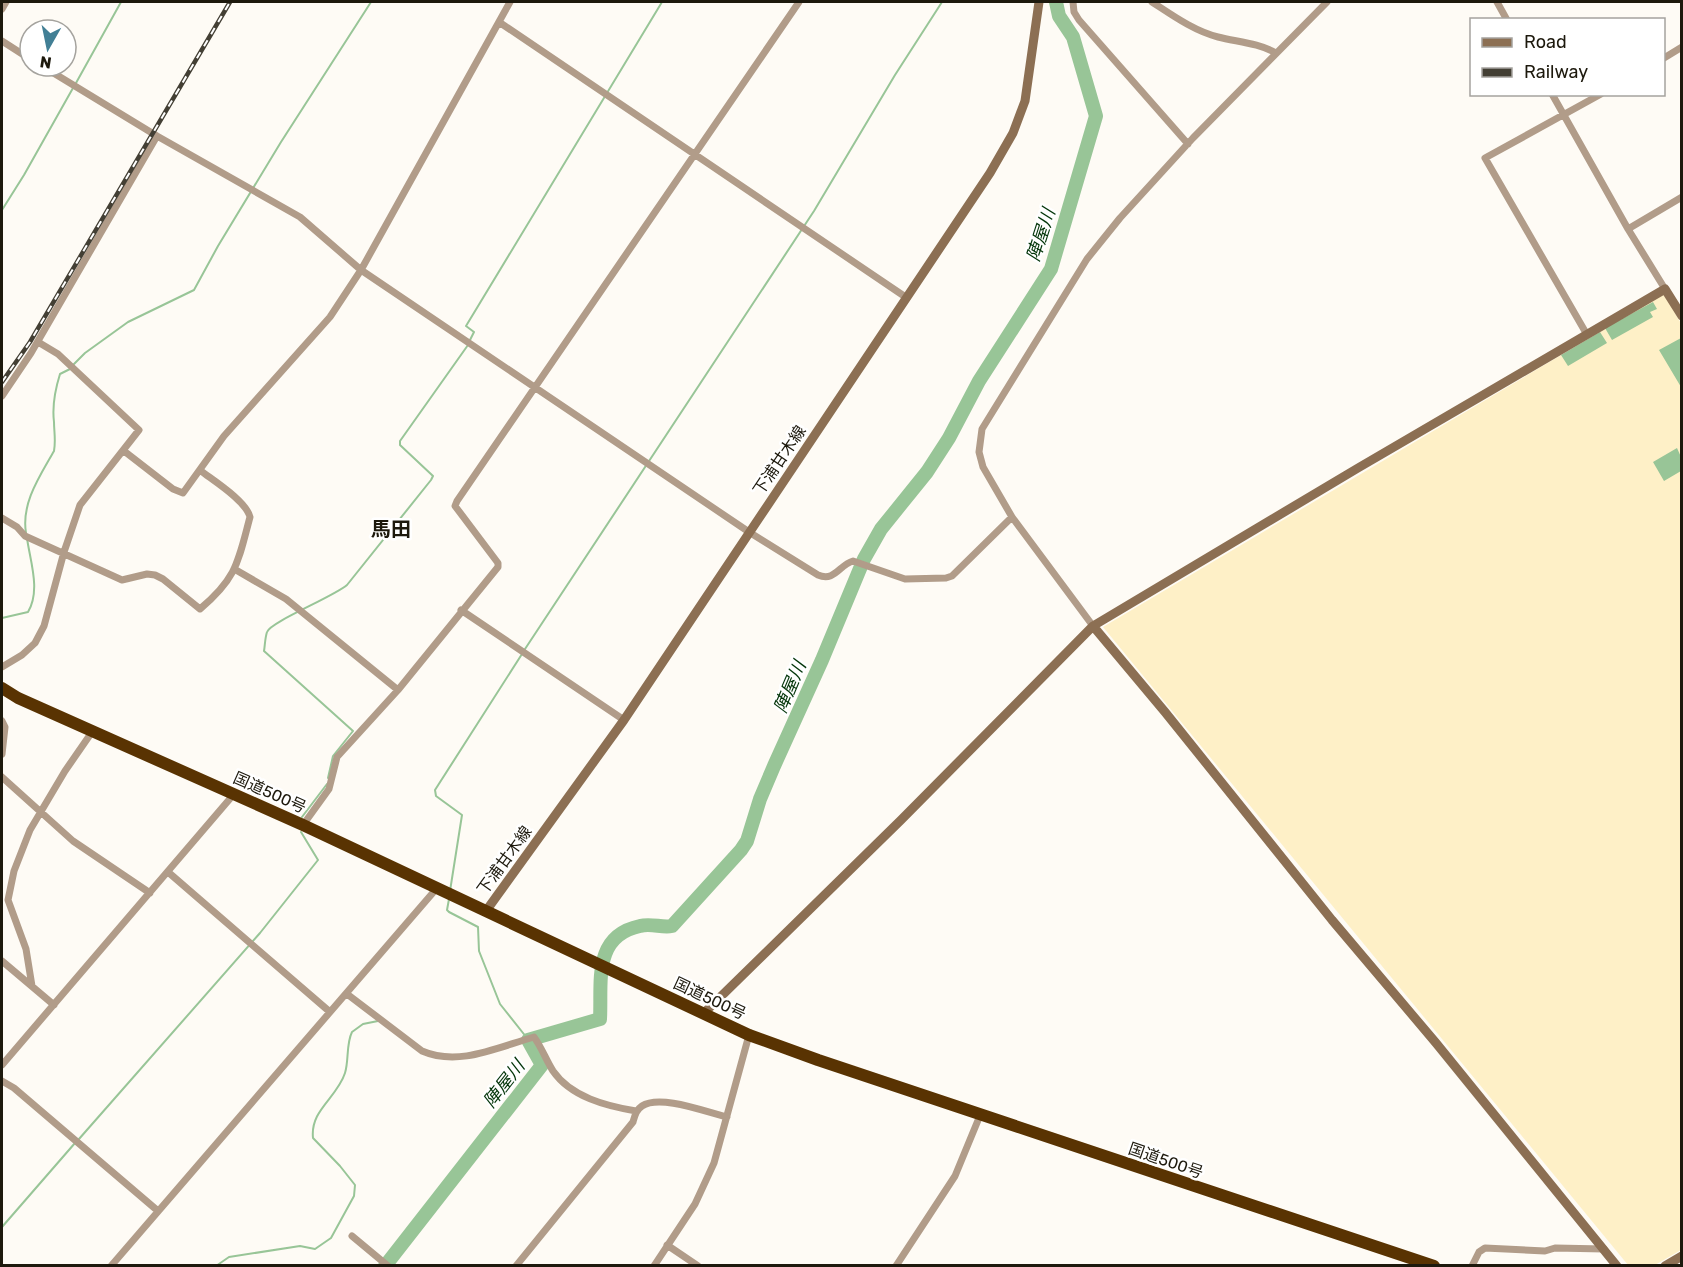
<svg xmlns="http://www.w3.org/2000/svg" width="1683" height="1267" font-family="Rubik,'Noto Sans JP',sans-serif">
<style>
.built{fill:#fef0c7}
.water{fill:#98c597}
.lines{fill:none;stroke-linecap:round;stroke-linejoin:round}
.stream{stroke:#98c597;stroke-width:2}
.river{stroke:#98c597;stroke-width:14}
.street{stroke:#b19c89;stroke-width:7}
.secondary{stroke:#8c6f53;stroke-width:9}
.highway{stroke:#593302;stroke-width:12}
.rail-casing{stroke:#433f34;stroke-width:4.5}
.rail{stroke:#fff;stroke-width:2;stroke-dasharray:7;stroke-linecap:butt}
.labels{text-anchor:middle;stroke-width:5;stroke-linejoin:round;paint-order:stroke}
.street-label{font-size:16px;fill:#1d190d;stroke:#fff}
.water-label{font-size:18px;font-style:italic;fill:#023408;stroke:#fff}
.quarter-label{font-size:20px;font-weight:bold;fill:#1d190d;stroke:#fff}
</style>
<rect width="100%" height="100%" fill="#fefbf5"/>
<path class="built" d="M 1664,294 L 1682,325 L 1681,1250 L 1655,1265 L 1628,1265 L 1103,627 Z"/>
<path class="water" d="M 1653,302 L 1657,309 L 1650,312 L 1653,317 L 1612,340 L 1605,328 Z
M 1600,332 L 1607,343 L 1568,366 L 1561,355 Z
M 1681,338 L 1682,339 L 1681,387 L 1659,350 Z
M 1677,448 L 1681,457 L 1681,471 L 1664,481 L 1653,462 Z"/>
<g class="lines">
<path class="stream" d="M 1052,2 L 1056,3
M 76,83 L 121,2
M 2,210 L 24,175 L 73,88
M 470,340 L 474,332 L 466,326 L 662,2
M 73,365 L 85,353 L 128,322 L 194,290 L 218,246 L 281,142 L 371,2
M 26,533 C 21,503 40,476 54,451 C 56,440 54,432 54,422 C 52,406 55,390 60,374 L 70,369
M 2,618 L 28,612 C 41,590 30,561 27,538
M 525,649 L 814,211 L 895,75 L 942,2
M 328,778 L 333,756 L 353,731 L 264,651 C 265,645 265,638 267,632 C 270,622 333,597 347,585 L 431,480 L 433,476 L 400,445 L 400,441 L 468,345
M 302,817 L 327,784
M 450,891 L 462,815 L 436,796 L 435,790 L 522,654
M 449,899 L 447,910 L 449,912 L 478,927 L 479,951 L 500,1004 L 527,1038
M 79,1139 L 260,933 L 318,860 L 301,832
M 2,1227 L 75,1143
M 216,1266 L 229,1257 L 300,1246 L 315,1249 L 331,1238 L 354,1196 L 355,1185 L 340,1166 L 313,1138 C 310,1110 337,1098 345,1073 C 349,1060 346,1044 352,1032 L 363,1024 L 378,1021"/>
<path class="river" d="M 385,1266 L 542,1065 L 528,1040 L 600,1019 C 602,983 592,936 640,926 C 651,923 662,928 672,926 L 741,850 L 747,841 L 760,799 L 774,766 L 822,660 L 864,559 L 881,529 L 927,472 L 949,438 L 979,381 L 1051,269 L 1096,116 L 1073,37 L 1059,16 L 1056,2"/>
<path class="street" d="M 1073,2 L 1074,12 L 1079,20 L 1188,144
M 1152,2 C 1172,15 1194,31 1218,37 C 1238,42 1258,43 1276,53
M 1497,2 L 1507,20
M 2,9 L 6,2
M 499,22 L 907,298
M 2,41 L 30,59
M 1664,58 L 1682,47
M 42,66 L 157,136 L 300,217 L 361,270 L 749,532 L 818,575 C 835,582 839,565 853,561 L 905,579 L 946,578 L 952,576 L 1012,517
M 1552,94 L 1628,229 L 1665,289
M 1628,229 L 1682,197
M 1586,333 L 1485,158 L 1601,94
M 2,396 L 31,353 L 157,136
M 124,451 L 173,489 L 183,493 L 224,436 L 330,317 L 361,270 L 510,2
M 2,518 L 17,527 L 25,536 L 122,580 L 147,574 L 155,575 L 163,579 L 200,609 C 237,578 238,562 250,517 C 246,501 214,481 201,471
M 236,570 L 286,599 L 398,690
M 461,610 L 624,720
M 1093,626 L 1012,517 L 983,467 L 979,452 L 982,429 L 1087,259 L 1120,218 L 1193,138 L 1327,2
M 2,667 L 22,655 L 35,643 L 44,626 L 64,552 L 80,505 L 139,430 L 58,354 L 38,342
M 2,721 L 5,727 L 2,754
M 2,777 L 73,841 L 150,893
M 303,825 L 329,789 L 337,757 L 398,690 L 498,567 L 498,563 L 455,506 L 457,501 L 799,2
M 168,872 L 330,1012
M 2,961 L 54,1005
M 32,986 L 26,949 L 8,900 L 14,871 L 30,830 L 65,771 L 92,732
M 347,994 L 422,1051 C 459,1067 498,1047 534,1037 C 542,1048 546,1060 553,1071 C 571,1097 606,1106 636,1111
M 2,1065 L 234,794
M 2,1081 L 14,1088 L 158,1211
M 352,1236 L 388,1266
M 667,1245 L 698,1266
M 111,1266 L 437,888
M 516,1266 L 633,1122 C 635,1115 636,1110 642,1106 C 660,1094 706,1112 727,1117
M 654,1266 L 695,1204 L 714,1163 L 749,1035
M 896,1266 L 955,1176 L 981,1113
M 1472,1266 L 1479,1252 L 1485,1248 L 1545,1251 L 1555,1248 L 1604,1249"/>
<path class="secondary" d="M 1093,626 L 1165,712 L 1332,920 L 1436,1043 L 1617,1266
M 486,911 L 624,720 L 990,173 L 1013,133 L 1025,101 L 1039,2
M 704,1013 L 901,820 L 1093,626 L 1358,468 L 1665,289 L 1682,316
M 1665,1266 L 1682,1256"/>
<path class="highway" d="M 2,688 L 18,698 L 303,825 L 749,1035 L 818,1060 L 1434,1266"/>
<defs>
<path id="rail" d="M 2,382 L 30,342 L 230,2"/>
</defs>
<use href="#rail" class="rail-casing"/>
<use href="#rail" class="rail"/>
</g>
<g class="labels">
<g class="street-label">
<text transform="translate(779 460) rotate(-56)" y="6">下浦甘木線</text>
<text transform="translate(270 792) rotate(24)" y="6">国道500号</text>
<text transform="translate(504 860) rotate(-54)" y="6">下浦甘木線</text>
<text transform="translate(710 998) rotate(25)" y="6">国道500号</text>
<text transform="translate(1166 1160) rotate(19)" y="6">国道500号</text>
</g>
<g class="water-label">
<text transform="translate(1041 235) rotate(-72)" y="6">陣屋川</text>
<text transform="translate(790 687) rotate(-67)" y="6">陣屋川</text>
<text transform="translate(504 1084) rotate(-52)" y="6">陣屋川</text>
</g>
<g class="quarter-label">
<text x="391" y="536">馬田</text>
</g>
</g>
<rect width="1683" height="1267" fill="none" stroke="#1d190d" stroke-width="6"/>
<rect x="1470" y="18" width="195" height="78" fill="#ffffff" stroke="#a5a39e" stroke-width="1.5"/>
<rect x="1482" y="38" width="30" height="9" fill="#8c6f53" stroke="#a5a39e" stroke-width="1.5"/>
<text x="1524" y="48" font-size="18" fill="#1d190d">Road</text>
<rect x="1482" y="68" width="30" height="9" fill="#433f34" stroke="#a5a39e" stroke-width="1.5"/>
<text x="1524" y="78" font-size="18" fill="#1d190d">Railway</text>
<g transform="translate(48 48) rotate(189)"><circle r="28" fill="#ffffff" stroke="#a5a39e" stroke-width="1.5"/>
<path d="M0-4.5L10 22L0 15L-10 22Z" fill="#427f95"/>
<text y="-9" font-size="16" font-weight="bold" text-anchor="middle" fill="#1d190d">N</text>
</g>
</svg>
